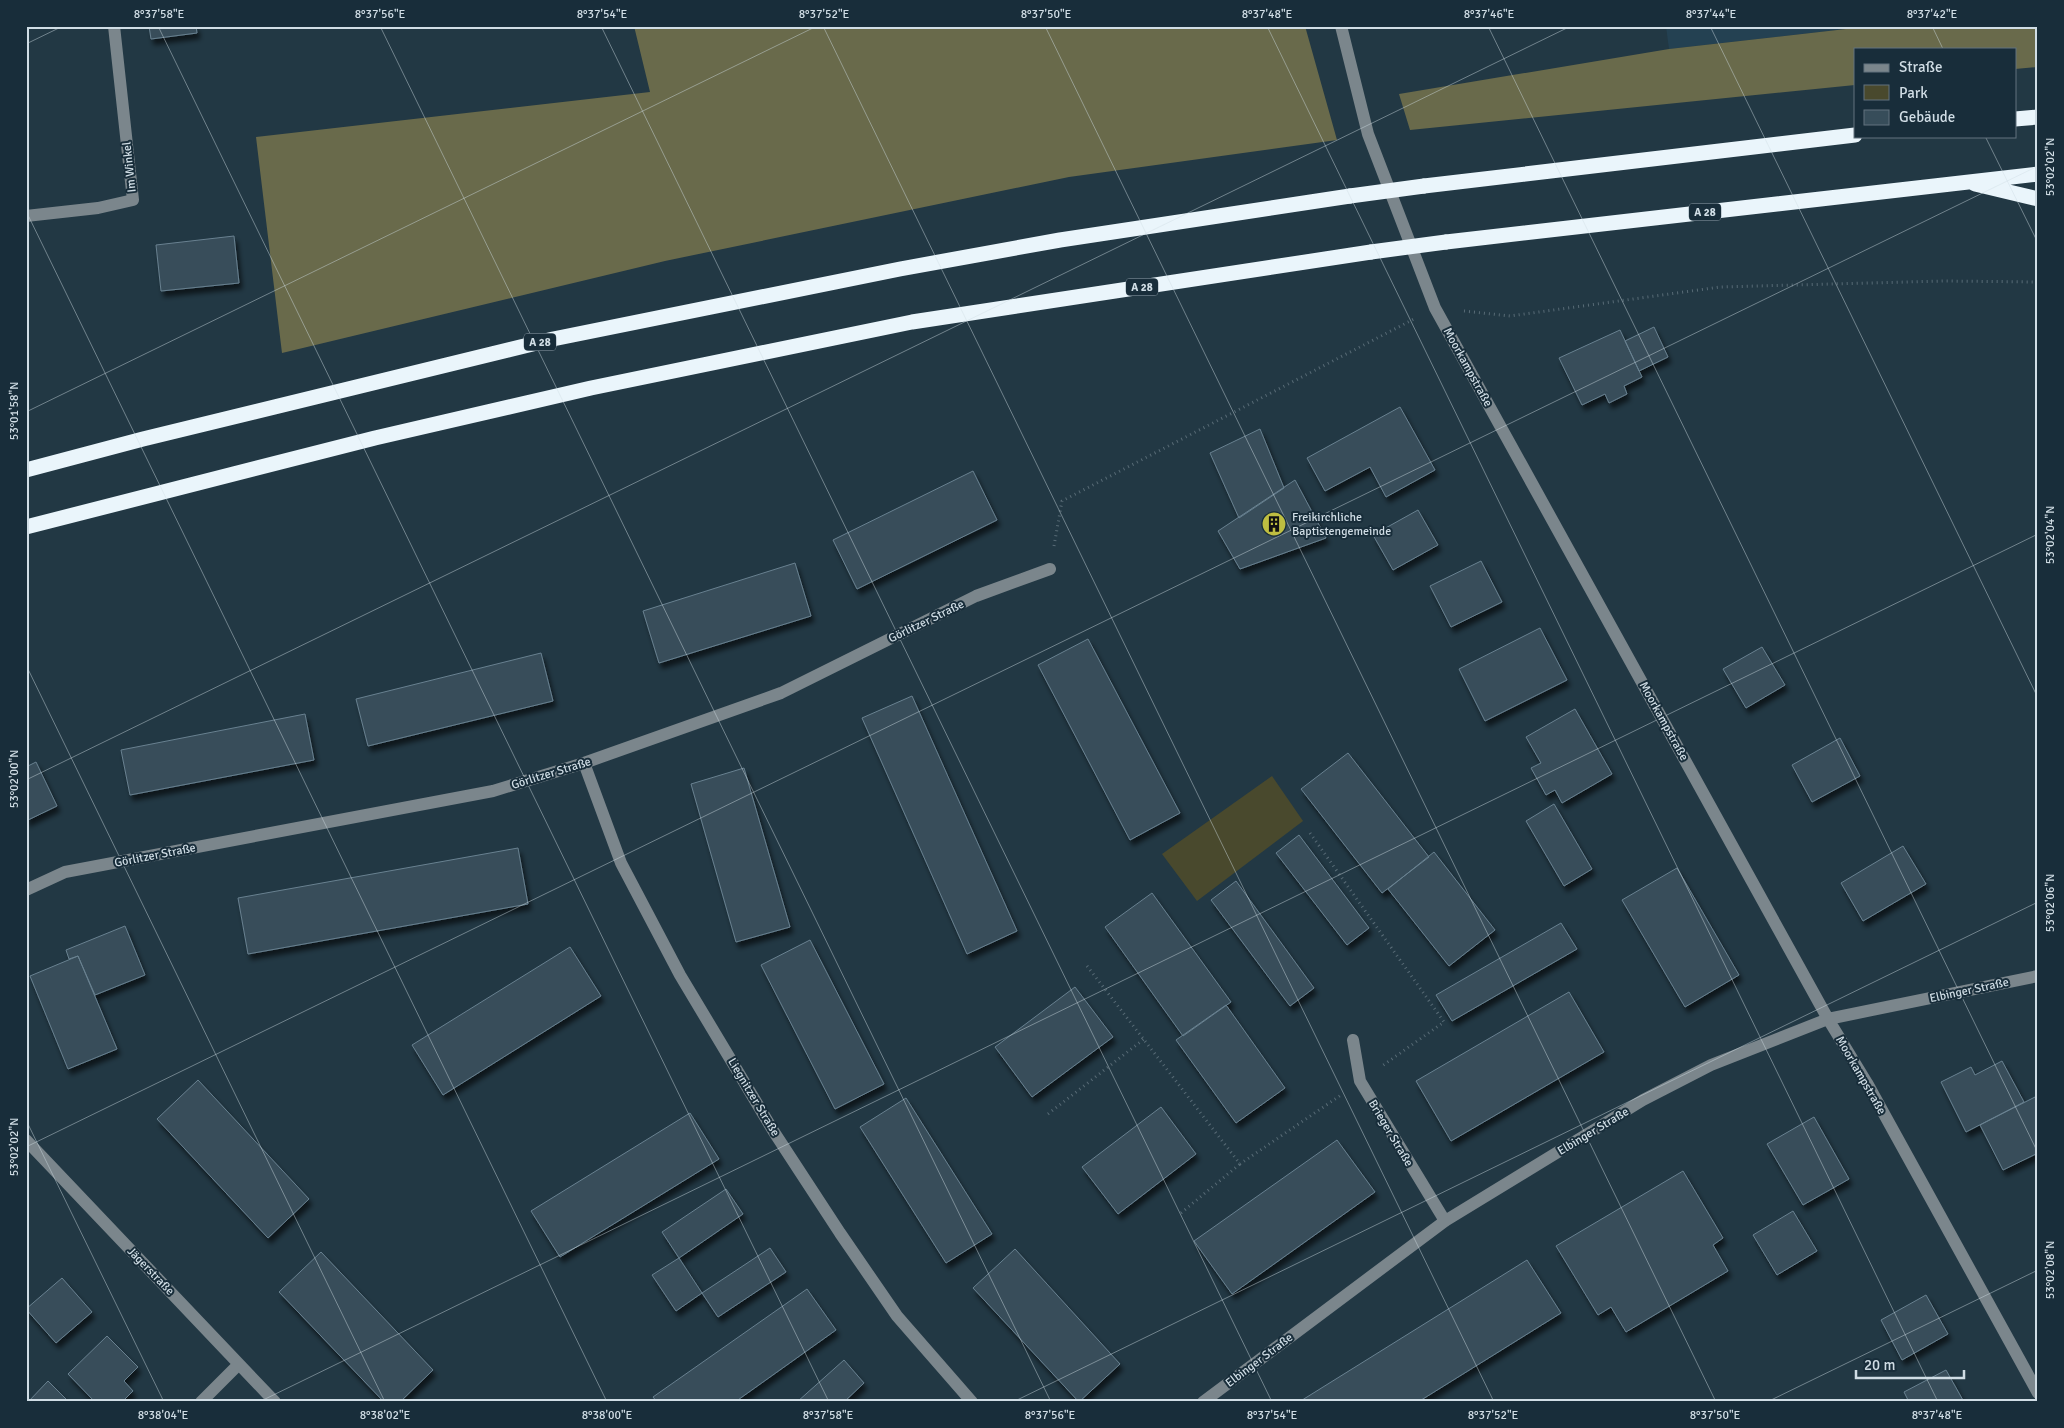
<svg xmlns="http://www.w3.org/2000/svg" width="2064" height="1428" font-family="Signika,sans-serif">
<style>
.built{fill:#244152}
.green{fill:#49492d}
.forest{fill:#696a4b}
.building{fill:#374d5a;stroke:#698190;filter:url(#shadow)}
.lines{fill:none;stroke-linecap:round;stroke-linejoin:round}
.path{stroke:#586b76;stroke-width:3;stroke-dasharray:1 4;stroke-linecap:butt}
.minor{stroke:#7b868c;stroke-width:12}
.highway{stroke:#eaf5fb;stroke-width:15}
.highway-bridge{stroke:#eaf5fb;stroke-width:15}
.ticks{fill:none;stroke:#d0dde5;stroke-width:1;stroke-opacity:0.45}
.labels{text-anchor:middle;stroke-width:4;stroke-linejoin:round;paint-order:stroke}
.shield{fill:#182d3a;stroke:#99a8b2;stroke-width:1}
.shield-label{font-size:11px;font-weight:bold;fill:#d0dde5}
.street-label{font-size:12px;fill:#d0dde5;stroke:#182d3a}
.poi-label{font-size:12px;fill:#d0dde5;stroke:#182d3a;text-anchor:start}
.neatline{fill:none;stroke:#d0dde5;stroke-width:2}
.ticks-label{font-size:12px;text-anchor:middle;fill:#d0dde5}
</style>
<defs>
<filter id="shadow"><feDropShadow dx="3" dy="5.5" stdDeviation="2.5" flood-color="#0009"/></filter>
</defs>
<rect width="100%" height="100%" fill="#223844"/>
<path class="built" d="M 1666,26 L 1872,26 L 1669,49 Z"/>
<path class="green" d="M 1272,776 L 1303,821 L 1197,901 L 1162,854 Z"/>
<path class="forest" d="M 634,26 L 1305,26 L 1337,140 L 1069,177 L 665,261 L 282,353 L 256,137 L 650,92 Z
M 1872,26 L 2038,26 L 2038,67 L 2015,69 L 2015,49 L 1855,49 L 1855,85 L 1410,130 L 1399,94 L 1669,49 Z"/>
<path class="building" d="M 149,26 L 196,26 L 197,33 L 151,39 Z
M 234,236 L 239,283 L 161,291 L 156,245 Z
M 1654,327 L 1668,357 L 1639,371 L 1625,341 Z
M 1620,330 L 1642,377 L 1624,386 L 1627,394 L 1609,403 L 1605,394 L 1582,405 L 1559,358 Z
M 1400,407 L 1435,470 L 1386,497 L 1370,467 L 1325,491 L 1307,458 Z
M 1260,429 L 1284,488 L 1239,518 L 1210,453 Z
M 973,471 L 997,520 L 857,589 L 833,540 Z
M 1295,480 L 1326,538 L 1240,569 L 1218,531 Z
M 1418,510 L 1438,545 L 1393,570 L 1373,535 Z
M 1481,561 L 1502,602 L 1451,627 L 1430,586 Z
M 795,563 L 811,616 L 659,663 L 643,611 Z
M 1540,628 L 1567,680 L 1485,721 L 1459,669 Z
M 1088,639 L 1180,813 L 1130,840 L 1038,665 Z
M 1762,647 L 1785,685 L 1746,708 L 1723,669 Z
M 541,653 L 553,701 L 368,746 L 356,699 Z
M 912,696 L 1017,931 L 967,954 L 862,718 Z
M 1575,709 L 1612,774 L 1562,803 L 1555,790 L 1546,795 L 1531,768 L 1541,763 L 1526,737 Z
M 305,714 L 314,760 L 130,795 L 121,750 Z
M 1840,738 L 1860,776 L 1812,802 L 1792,765 Z
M 1348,753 L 1429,857 L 1382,893 L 1301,789 Z
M 36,762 L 57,806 L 26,821 L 26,767 Z
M 744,768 L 790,927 L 736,942 L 691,784 Z
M 1554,804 L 1592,869 L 1564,886 L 1526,821 Z
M 1299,835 L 1369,928 L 1347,945 L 1276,853 Z
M 1903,846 L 1926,884 L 1863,921 L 1841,883 Z
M 518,848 L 528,904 L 248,954 L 238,898 Z
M 1434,852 L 1495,930 L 1449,966 L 1388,889 Z
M 1677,868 L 1739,975 L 1685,1007 L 1622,900 Z
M 1236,881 L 1314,988 L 1290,1006 L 1211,900 Z
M 1152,893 L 1231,1002 L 1183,1036 L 1105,927 Z
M 1561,923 L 1577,949 L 1452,1021 L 1436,995 Z
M 125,926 L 145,975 L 95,995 L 78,956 L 69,959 L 66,950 Z
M 810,940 L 884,1084 L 835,1109 L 761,965 Z
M 570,947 L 601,996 L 443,1095 L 412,1045 Z
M 78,956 L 117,1049 L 68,1069 L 30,976 Z
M 1075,987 L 1113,1037 L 1032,1097 L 995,1047 Z
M 1569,992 L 1604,1052 L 1451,1141 L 1416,1081 Z
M 1226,1005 L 1285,1088 L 1236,1123 L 1176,1040 Z
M 2002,1061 L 2024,1102 L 1966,1132 L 1941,1082 L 1971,1067 L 1975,1075 Z
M 198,1080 L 309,1199 L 268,1238 L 157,1119 Z
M 2035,1097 L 2038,1102 L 2038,1153 L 2003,1170 L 1980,1125 Z
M 906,1098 L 992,1234 L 946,1263 L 860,1127 Z
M 1161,1107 L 1196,1154 L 1118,1214 L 1082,1167 Z
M 690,1113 L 719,1159 L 560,1257 L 531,1211 Z
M 1814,1117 L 1849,1179 L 1803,1205 L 1767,1144 Z
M 1337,1140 L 1375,1192 L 1232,1294 L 1194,1241 Z
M 1683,1171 L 1723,1238 L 1713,1245 L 1728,1271 L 1626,1332 L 1611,1307 L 1598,1315 L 1556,1246 Z
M 726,1189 L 743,1214 L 679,1258 L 662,1232 Z
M 1793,1211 L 1817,1251 L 1777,1275 L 1753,1235 Z
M 770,1248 L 786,1272 L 718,1317 L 702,1293 Z
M 1015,1249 L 1120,1364 L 1079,1402 L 973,1288 Z
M 321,1252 L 433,1370 L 400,1402 L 384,1402 L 279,1292 Z
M 679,1258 L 702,1293 L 676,1311 L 652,1275 Z
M 1527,1260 L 1561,1313 L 1418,1402 L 1299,1402 Z
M 62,1278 L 92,1312 L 56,1343 L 26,1309 Z
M 807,1289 L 836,1330 L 735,1402 L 657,1402 L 653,1397 Z
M 1926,1295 L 1948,1334 L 1902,1360 L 1881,1320 Z
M 107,1336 L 138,1367 L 124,1381 L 133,1391 L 122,1402 L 95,1402 L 68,1374 Z
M 844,1360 L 864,1383 L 844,1402 L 797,1402 Z
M 1946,1370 L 1964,1402 L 1909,1402 L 1904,1392 Z
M 48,1381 L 69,1402 L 28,1402 Z"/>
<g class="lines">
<path class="path" d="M 1464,311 L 1510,316 L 1720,287 L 1944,281 L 2038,282
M 1054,546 L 1062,501 L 1414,319
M 1310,833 L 1444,1022 L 1382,1066
M 1087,966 L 1240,1164 L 1341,1095
M 1048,1114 L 1144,1039
M 1181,1213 L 1240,1164"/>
<path class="minor" d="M 1341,26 L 1368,134 L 1435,308 L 1828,1019 L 1867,1083 L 2038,1393
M 26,216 L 98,208 L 133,200 L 114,26
M 584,763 L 621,863 L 680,975 L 774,1132 L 840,1233 L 897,1316 L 972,1402
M 26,890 L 65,872 L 493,791 L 584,763 L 781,693 L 976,596 L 1050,569
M 1353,1040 L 1360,1081 L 1445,1221
M 26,1140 L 275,1402
M 201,1402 L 239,1364
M 1203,1402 L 1445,1221 L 1643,1100 L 1711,1065 L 1828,1019 L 2038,976"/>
<path class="highway" d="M 2015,119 L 2038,117
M 1975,184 L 2038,199
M 1424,186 L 1855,135
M 1446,242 L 2038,174
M 26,470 L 143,439 L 553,339 L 900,269 L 1060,240 L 1350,196
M 26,527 L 375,438 L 591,388 L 912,322 L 1371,252"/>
<path class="highway-bridge" d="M 1350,196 L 1424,186
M 1371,252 L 1446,242"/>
</g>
<path class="ticks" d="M 158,26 L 829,1402M 380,26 L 1051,1402M 601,26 L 1272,1402M 823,26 L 1494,1402M 1045,26 L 1716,1402M 1267,26 L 1938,1402M 1488,26 L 2038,1153M 1710,26 L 2038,698M 1932,26 L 1943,49M 26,44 L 63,26M 1985,136 L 2038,243M 26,211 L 607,1402M 26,412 L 817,26M 26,665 L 385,1402M 26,780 L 1571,26M 26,1120 L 164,1402M 26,1147 L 2038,166M 259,1402 L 2038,534M 1013,1402 L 2038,902M 1767,1402 L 2038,1270"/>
<defs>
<symbol id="building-disc" viewBox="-11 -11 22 22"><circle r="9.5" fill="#bfbe41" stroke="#182d3a"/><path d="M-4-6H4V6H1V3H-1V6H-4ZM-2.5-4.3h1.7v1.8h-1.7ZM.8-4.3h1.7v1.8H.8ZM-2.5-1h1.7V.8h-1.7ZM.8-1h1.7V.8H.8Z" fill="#111"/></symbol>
</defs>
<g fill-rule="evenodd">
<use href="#building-disc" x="1260" y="510" width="28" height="28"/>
</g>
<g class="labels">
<g class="shield">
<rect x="1689" y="203.5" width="32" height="17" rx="4"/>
<rect x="1126" y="278.5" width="32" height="17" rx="4"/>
<rect x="524" y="333.5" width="32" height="17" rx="4"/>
</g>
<g class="shield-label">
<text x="1705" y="216">A 28</text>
<text x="1142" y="291">A 28</text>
<text x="540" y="346">A 28</text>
</g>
<g class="street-label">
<text transform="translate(129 167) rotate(-96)" y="4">Im Winkel</text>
<text transform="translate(1468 367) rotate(61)" y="4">Moorkampstraße</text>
<text transform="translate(926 621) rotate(-26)" y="4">Görlitzer Straße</text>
<text transform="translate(1664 721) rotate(61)" y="4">Moorkampstraße</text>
<text transform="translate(551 773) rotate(-17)" y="4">Görlitzer Straße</text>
<text transform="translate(155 855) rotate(-11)" y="4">Görlitzer Straße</text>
<text transform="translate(1969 990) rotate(-12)" y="4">Elbinger Straße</text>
<text transform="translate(1861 1075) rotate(60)" y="4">Moorkampstraße</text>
<text transform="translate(754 1097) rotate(59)" y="4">Liegnitzer Straße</text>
<text transform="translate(1593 1131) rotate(-31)" y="4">Elbinger Straße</text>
<text transform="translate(1391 1133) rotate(59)" y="4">Brieger Straße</text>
<text transform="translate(151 1271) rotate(46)" y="4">Jägerstraße</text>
<text transform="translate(1259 1360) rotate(-37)" y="4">Elbinger Straße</text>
</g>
<g class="poi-label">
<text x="1292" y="521">Freikirchliche<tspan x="1292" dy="14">Baptistengemeinde</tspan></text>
</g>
</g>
<rect width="2064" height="1428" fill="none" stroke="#182d3a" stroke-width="55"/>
<rect x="1854" y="48" width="162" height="90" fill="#182d3a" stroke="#62737e"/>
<rect x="1864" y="64" width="25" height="8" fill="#7b868c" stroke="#62737e"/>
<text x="1899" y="72" font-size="15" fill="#d0dde5">Straße</text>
<rect x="1864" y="85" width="25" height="15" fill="#49492d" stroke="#62737e"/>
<text x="1899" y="98" font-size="15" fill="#d0dde5">Park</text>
<rect x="1864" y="110" width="25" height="15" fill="#374d5a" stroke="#62737e"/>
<text x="1899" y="122" font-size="15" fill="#d0dde5">Gebäude</text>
<path d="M1856 1370v8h108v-8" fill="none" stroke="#d0dde5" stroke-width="2.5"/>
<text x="1864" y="1370" font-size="15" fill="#d0dde5" stroke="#182d3a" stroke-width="4" paint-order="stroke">20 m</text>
<rect x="28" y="28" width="2008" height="1372" class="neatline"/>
<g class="ticks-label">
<text x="159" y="18">8°37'58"E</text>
<text x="380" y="18">8°37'56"E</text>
<text x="602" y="18">8°37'54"E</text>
<text x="824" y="18">8°37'52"E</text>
<text x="1046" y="18">8°37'50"E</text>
<text x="1267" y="18">8°37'48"E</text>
<text x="1489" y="18">8°37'46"E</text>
<text x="1711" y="18">8°37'44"E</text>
<text x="1932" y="18">8°37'42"E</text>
<text transform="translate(2050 167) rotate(-90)" y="4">53°02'02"N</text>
<text transform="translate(14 411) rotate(-90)" y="4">53°01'58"N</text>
<text transform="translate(2050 535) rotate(-90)" y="4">53°02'04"N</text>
<text transform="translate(14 779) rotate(-90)" y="4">53°02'00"N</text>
<text transform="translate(2050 903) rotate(-90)" y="4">53°02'06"N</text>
<text transform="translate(14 1147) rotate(-90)" y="4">53°02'02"N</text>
<text transform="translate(2050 1270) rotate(-90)" y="4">53°02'08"N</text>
<text x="163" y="1419">8°38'04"E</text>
<text x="385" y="1419">8°38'02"E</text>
<text x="607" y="1419">8°38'00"E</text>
<text x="828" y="1419">8°37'58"E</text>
<text x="1050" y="1419">8°37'56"E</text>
<text x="1272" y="1419">8°37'54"E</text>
<text x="1493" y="1419">8°37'52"E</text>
<text x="1715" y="1419">8°37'50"E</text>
<text x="1937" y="1419">8°37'48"E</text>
</g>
</svg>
